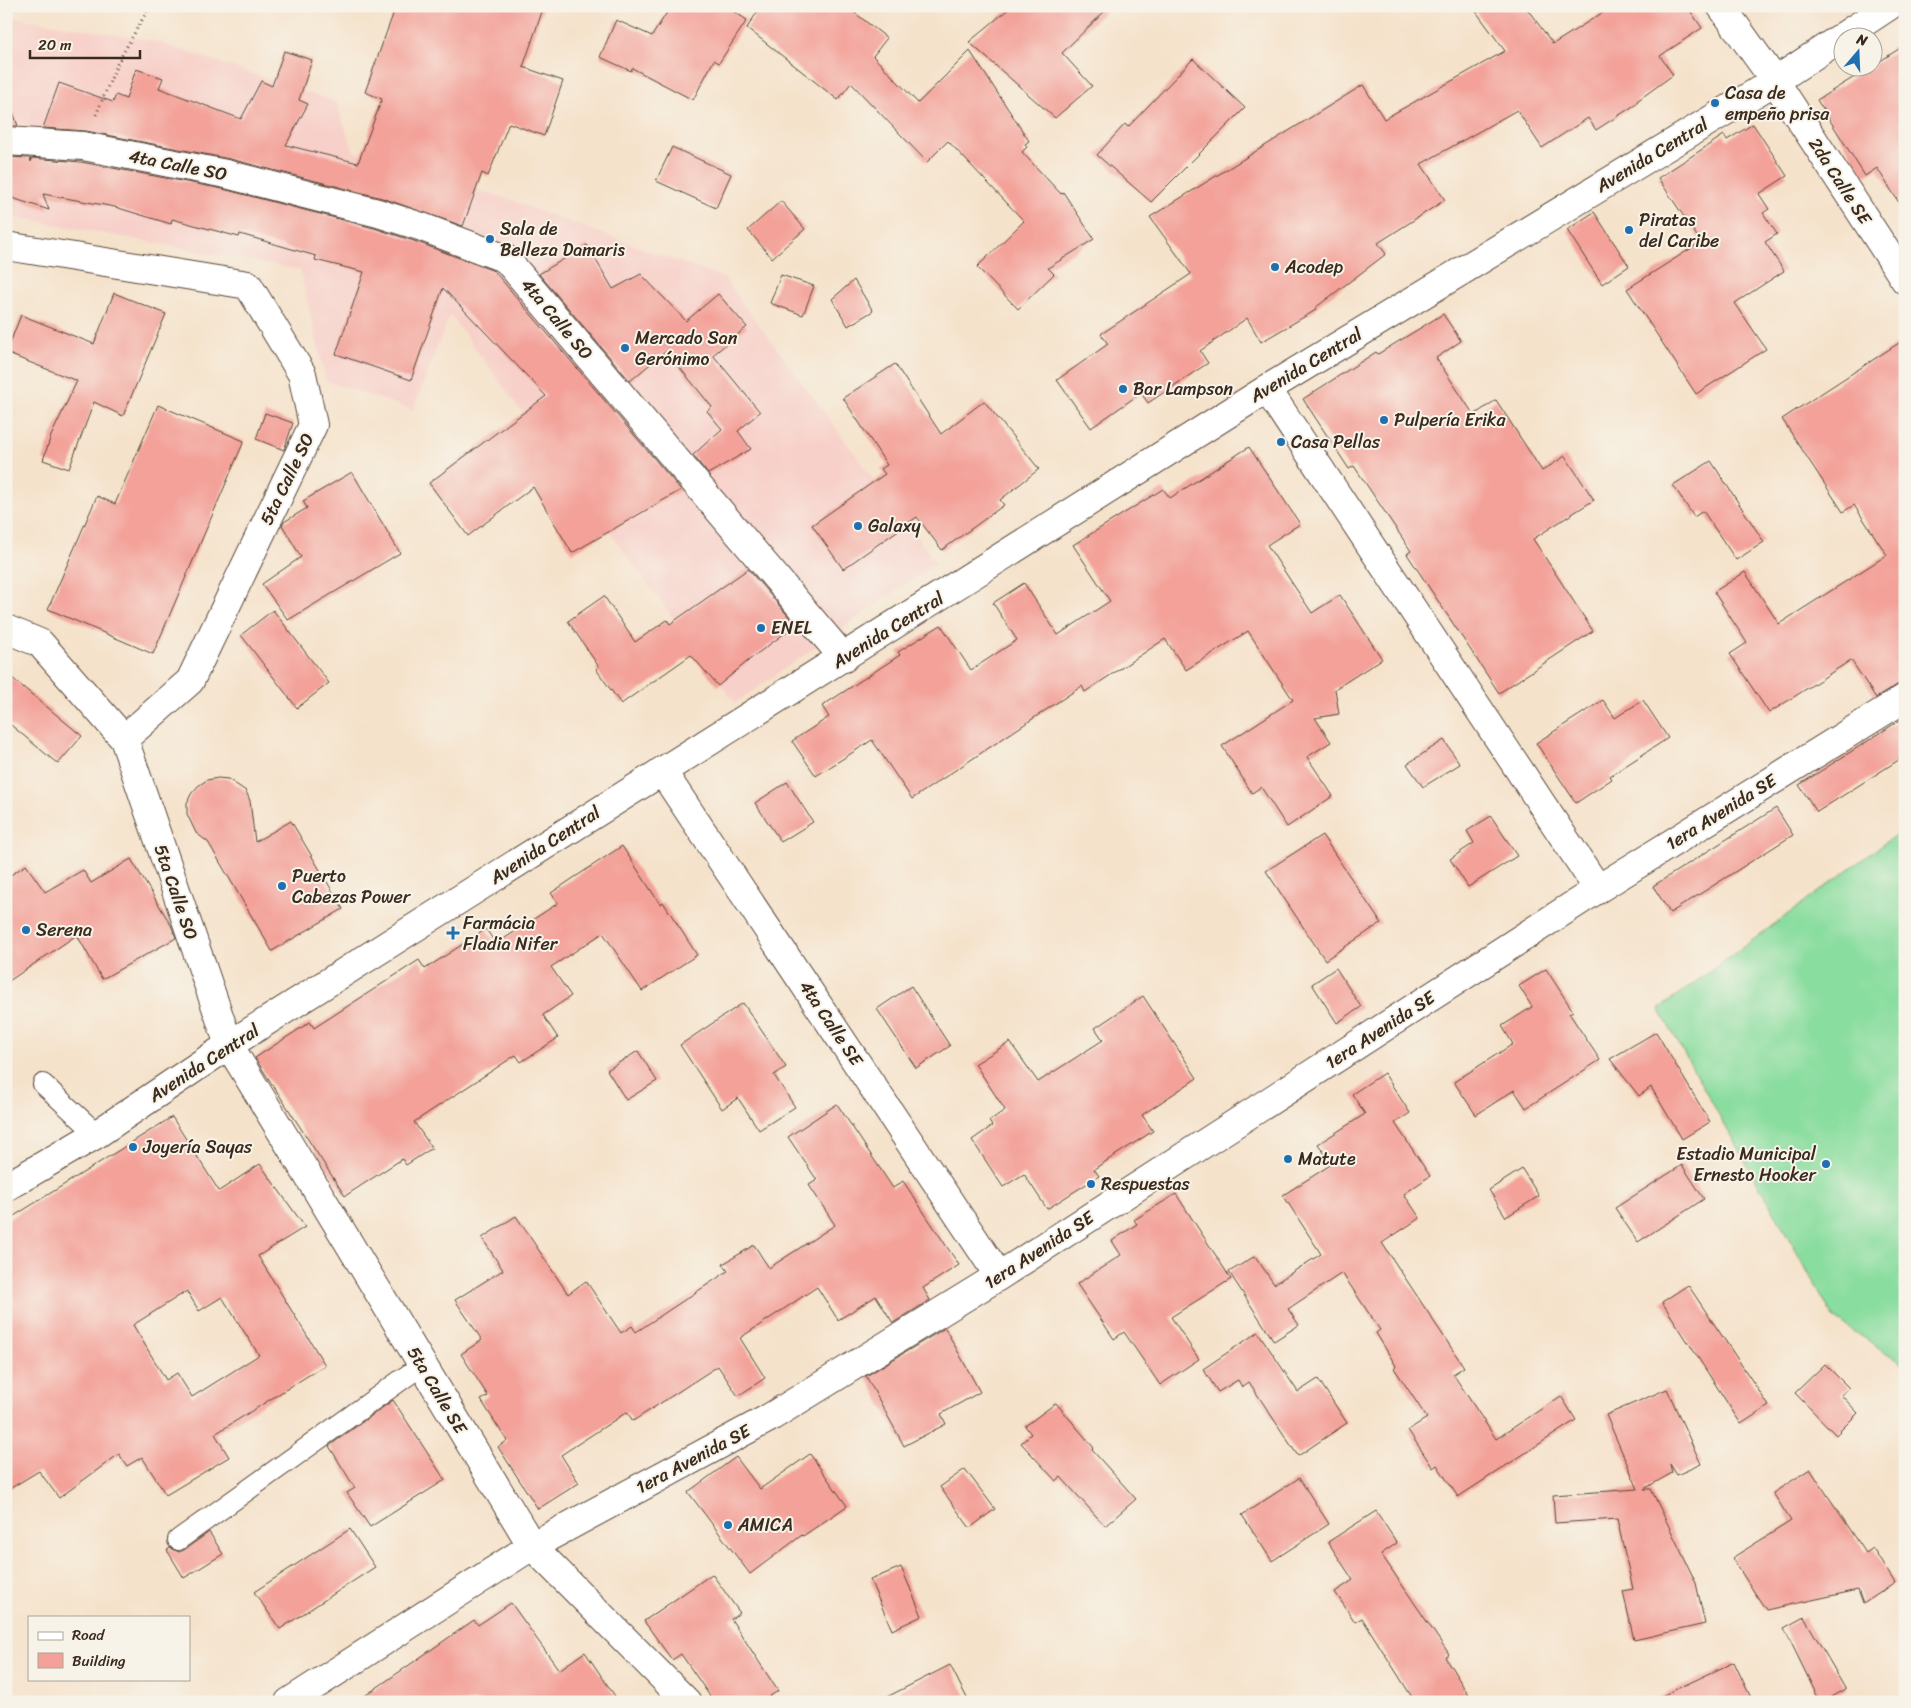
<svg xmlns="http://www.w3.org/2000/svg" width="1911" height="1708" font-family="Sriracha,sans-serif">
<style>
.built{fill:#f7d0c9}
.grass{fill:#89dd9f;stroke:#62845e}
.building{fill:#f3a199;fill-rule:evenodd}
.lines{fill:none;stroke-linecap:round;stroke-linejoin:round}
.lane-casing{stroke:#574638;stroke-width:22}
.street-casing{stroke:#574638;stroke-width:30}
.secondary-casing{stroke:#574638;stroke-width:30}
.path{stroke:#574638;stroke-width:3;stroke-dasharray:1 4;stroke-linecap:butt}
.lane{stroke:#fff;stroke-width:20}
.street{stroke:#fff;stroke-width:28}
.secondary{stroke:#fff;stroke-width:28}
.poi-dot{fill:#1f6fb2;stroke:#f7f3e8;stroke-width:2}
.labels{text-anchor:middle;stroke-width:4;stroke-linejoin:round;paint-order:stroke}
.poi-label{font-size:18px;fill:#3b2a1e;stroke:#f7f3e8;text-anchor:start}
.street-label{font-size:18px;fill:#3b2a1e;stroke:#f7f3e8}
</style>
<rect width="100%" height="100%" fill="#f7f3e8"/>
<filter id="ink" filterUnits="userSpaceOnUse"><feTurbulence type="fractalNoise" baseFrequency=".02" numOctaves="2"/><feDisplacementMap in="SourceGraphic" scale="10" xChannelSelector="R" yChannelSelector="G"/><feConvolveMatrix kernelMatrix="1 2 1 2 8 2 1 2 1" color-interpolation-filters="sRGB"/></filter>
<filter id="wash" filterUnits="userSpaceOnUse"><feTurbulence type="fractalNoise" baseFrequency=".0096" numOctaves="4" result="noise"/><feDisplacementMap in="SourceGraphic" scale="20" xChannelSelector="R" yChannelSelector="G"/><feGaussianBlur stdDeviation="1.12" result="paint"/><feColorMatrix in="noise" values="0 0 0 0 0 0 0 0 0 0 0 0 0 0 0 0 0 1.4 0 .05"/><feComposite in="paint" operator="in"/></filter>
<g filter="url(#wash)">
<rect width="100%" height="100%" fill="#f5e2cb"/>
<path class="built" d="M 6,16 L 159,42 L 336,102 L 354,152 L 505,198 L 724,278 L 936,563 L 735,703 L 450,314 L 413,410 L 326,381 L 300,270 L 27,219 L 6,218 Z"/>
<path class="grass" d="M 1905,828 L 1905,1365 L 1834,1318 L 1659,1009 Z"/>
<g id="blocks">
<path class="building" d="M 396,6 L 544,6 L 523,67 L 563,81 L 544,136 L 509,123 L 488,176 L 482,173 L 463,226 L 382,198 L 230,159 L 86,131 L 43,128 L 59,83 L 113,102 L 116,95 L 126,99 L 136,69 L 163,78 L 159,88 L 241,119 L 261,81 L 272,86 L 284,51 L 312,60 L 299,100 L 308,104 L 286,145 L 358,163 L 382,99 L 365,92 Z
M 671,6 L 725,6 L 747,20 L 719,63 L 714,60 L 693,100 L 632,68 L 631,71 L 600,57 L 616,20 L 652,36 Z
M 761,6 L 846,6 L 887,38 L 873,56 L 918,103 L 970,51 L 1029,141 L 1025,144 L 1027,147 L 1022,152 L 1061,194 L 1063,192 L 1094,239 L 1048,268 L 1054,274 L 1018,309 L 977,267 L 1024,221 L 948,141 L 927,162 L 851,83 L 838,100 L 747,28 Z
M 1012,6 L 1110,6 L 1062,53 L 1092,86 L 1055,118 L 969,42 Z
M 1472,6 L 1525,6 L 1553,44 L 1613,6 L 1687,6 L 1702,28 L 1660,56 L 1673,75 L 1637,101 L 1638,103 L 1596,130 L 1588,118 L 1542,148 L 1517,110 L 1421,164 L 1445,200 L 1378,243 L 1386,254 L 1315,308 L 1316,310 L 1261,342 L 1247,318 L 1200,351 L 1208,363 L 1148,403 L 1141,393 L 1091,428 L 1057,380 L 1108,344 L 1101,334 L 1191,274 L 1150,217 L 1363,85 L 1384,119 L 1505,51 Z
M 1905,45 L 1905,212 L 1877,168 L 1865,176 L 1817,100 L 1869,68 L 1874,68 L 1874,65 Z
M 1193,59 L 1245,108 L 1151,202 L 1097,155 L 1125,124 L 1128,127 Z
M 10,104 L 18,126 L 6,126 L 6,105 Z
M 1753,124 L 1787,176 L 1759,194 L 1769,209 L 1763,213 L 1777,234 L 1765,242 L 1784,271 L 1735,303 L 1766,349 L 1696,394 L 1627,289 L 1701,242 L 1658,178 L 1724,135 L 1727,140 Z
M 672,147 L 731,174 L 716,208 L 656,181 Z
M 6,157 L 30,158 L 31,162 L 32,158 L 81,162 L 223,189 L 374,228 L 417,242 L 494,271 L 681,490 L 572,553 L 533,487 L 468,536 L 429,483 L 546,396 L 443,288 L 411,380 L 336,354 L 364,272 L 315,260 L 316,256 L 240,234 L 239,237 L 172,219 L 171,224 L 115,207 L 43,194 L 49,210 L 6,196 Z
M 781,201 L 805,229 L 772,258 L 748,230 Z
M 1594,212 L 1629,266 L 1602,284 L 1567,230 Z
M 587,245 L 613,289 L 641,274 L 686,321 L 718,294 L 747,327 L 713,355 L 760,412 L 738,431 L 751,449 L 708,474 L 693,455 L 722,429 L 707,411 L 712,407 L 666,351 L 630,381 L 539,274 Z
M 781,275 L 814,286 L 803,315 L 770,303 Z
M 854,280 L 873,311 L 848,326 L 832,299 Z
M 114,293 L 166,314 L 123,416 L 94,402 L 69,469 L 43,460 L 51,436 L 77,381 L 6,353 L 21,315 L 94,344 Z
M 1443,314 L 1461,341 L 1436,358 L 1474,415 L 1496,400 L 1542,471 L 1565,456 L 1594,500 L 1533,539 L 1593,631 L 1499,693 L 1407,554 L 1411,551 L 1354,466 L 1349,469 L 1303,399 L 1376,352 L 1378,354 Z
M 1905,339 L 1905,682 L 1897,685 L 1876,698 L 1851,660 L 1769,713 L 1730,654 L 1747,643 L 1714,592 L 1745,572 L 1779,624 L 1887,555 L 1854,505 L 1843,512 L 1782,419 Z
M 895,364 L 941,434 L 984,401 L 1039,469 L 1000,500 L 1004,505 L 942,550 L 917,517 L 843,569 L 812,525 L 885,474 L 881,469 L 887,465 L 843,398 Z
M 158,405 L 244,441 L 153,654 L 48,609 L 97,496 L 115,504 Z
M 265,413 L 293,423 L 284,450 L 256,439 Z
M 1249,447 L 1300,524 L 1267,545 L 1312,613 L 1340,595 L 1382,659 L 1335,689 L 1339,714 L 1315,718 L 1331,742 L 1307,757 L 1333,796 L 1287,827 L 1261,787 L 1252,793 L 1222,746 L 1293,700 L 1248,631 L 1186,670 L 1165,639 L 1085,692 L 1082,686 L 912,799 L 872,740 L 816,776 L 792,741 L 829,717 L 822,706 L 900,655 L 898,652 L 941,625 L 971,670 L 1017,640 L 993,603 L 1024,583 L 1058,635 L 1110,601 L 1073,545 L 1163,489 L 1170,498 Z
M 1711,461 L 1764,542 L 1736,560 L 1703,511 L 1694,517 L 1673,485 Z
M 352,472 L 400,553 L 288,620 L 262,584 L 301,557 L 282,525 L 284,522 L 307,508 L 303,501 Z
M 748,569 L 796,625 L 754,656 L 718,686 L 691,655 L 621,704 L 596,669 L 599,667 L 568,621 L 604,596 L 635,642 L 667,620 L 670,624 Z
M 273,610 L 329,683 L 297,708 L 241,635 Z
M 6,673 L 82,736 L 58,764 L 6,721 Z
M 1603,700 L 1615,718 L 1643,700 L 1668,738 L 1610,776 L 1612,779 L 1576,803 L 1536,743 Z
M 1905,717 L 1905,756 L 1817,812 L 1799,785 Z
M 1444,740 L 1460,764 L 1423,787 L 1407,764 Z
M 218,778 L 228,779 L 246,791 L 250,801 L 255,842 L 291,821 L 343,909 L 272,951 L 208,842 L 196,833 L 187,814 L 187,803 L 191,794 L 198,786 L 207,780 Z
M 787,782 L 813,822 L 781,842 L 755,803 Z
M 1776,808 L 1793,835 L 1670,913 L 1653,886 Z
M 1491,816 L 1517,856 L 1468,887 L 1450,859 L 1474,843 L 1467,831 Z
M 1322,835 L 1381,923 L 1325,960 L 1266,871 Z
M 622,846 L 660,904 L 663,902 L 697,955 L 642,991 L 603,933 L 551,967 L 571,996 L 543,1015 L 558,1038 L 521,1062 L 516,1055 L 414,1122 L 432,1148 L 406,1165 L 402,1159 L 345,1196 L 255,1058 L 310,1022 L 314,1028 L 419,960 L 425,969 L 486,929 L 496,944 L 558,903 L 551,893 Z
M 131,859 L 171,925 L 176,938 L 102,979 L 77,935 L 6,983 L 6,878 L 26,865 L 45,892 L 83,870 L 91,883 Z
M 1336,968 L 1361,1007 L 1337,1023 L 1312,984 Z
M 1546,969 L 1573,1011 L 1569,1013 L 1600,1060 L 1526,1108 L 1514,1090 L 1476,1115 L 1454,1082 L 1513,1044 L 1502,1026 L 1532,1007 L 1519,986 Z
M 911,986 L 950,1046 L 916,1068 L 877,1009 Z
M 1143,996 L 1197,1078 L 1142,1115 L 1153,1131 L 1094,1169 L 1099,1176 L 1047,1209 L 1024,1174 L 1003,1187 L 972,1140 L 992,1126 L 989,1121 L 1005,1110 L 975,1064 L 1010,1042 L 1038,1082 L 1103,1040 L 1095,1028 Z
M 743,1003 L 786,1067 L 774,1075 L 795,1107 L 759,1130 L 738,1098 L 722,1109 L 680,1045 Z
M 1656,1032 L 1710,1122 L 1682,1139 L 1651,1087 L 1639,1096 L 1610,1059 Z
M 638,1051 L 657,1081 L 626,1100 L 607,1070 Z
M 1384,1073 L 1410,1113 L 1395,1123 L 1430,1176 L 1404,1194 L 1420,1218 L 1382,1243 L 1464,1367 L 1453,1374 L 1496,1439 L 1561,1396 L 1576,1420 L 1458,1497 L 1437,1465 L 1433,1468 L 1408,1430 L 1427,1418 L 1394,1368 L 1396,1366 L 1376,1333 L 1380,1330 L 1342,1273 L 1288,1309 L 1299,1325 L 1274,1341 L 1229,1272 L 1255,1256 L 1274,1284 L 1321,1254 L 1283,1195 L 1332,1164 L 1318,1144 L 1365,1114 L 1352,1094 Z
M 837,1104 L 893,1188 L 903,1181 L 959,1265 L 923,1288 L 930,1300 L 893,1323 L 876,1296 L 838,1320 L 817,1287 L 740,1338 L 765,1378 L 738,1396 L 718,1366 L 633,1421 L 627,1412 L 561,1455 L 579,1483 L 538,1509 L 498,1447 L 507,1441 L 481,1400 L 488,1396 L 461,1354 L 482,1340 L 455,1300 L 503,1270 L 482,1238 L 516,1216 L 568,1294 L 586,1281 L 621,1333 L 632,1326 L 636,1332 L 728,1271 L 723,1264 L 754,1245 L 769,1268 L 835,1225 L 809,1185 L 817,1180 L 788,1137 Z
M 172,1117 L 219,1191 L 260,1164 L 305,1227 L 258,1256 L 325,1365 L 215,1434 L 229,1457 L 166,1495 L 142,1457 L 127,1466 L 119,1454 L 59,1498 L 39,1471 L 6,1491 L 6,1221 ZM 187,1291 L 199,1311 L 222,1297 L 259,1355 L 192,1397 L 177,1373 L 166,1380 L 133,1325 Z
M 1682,1165 L 1704,1199 L 1638,1242 L 1615,1208 Z
M 1522,1169 L 1539,1196 L 1506,1217 L 1489,1190 Z
M 1176,1194 L 1231,1279 L 1171,1317 L 1199,1359 L 1160,1385 L 1124,1332 L 1114,1339 L 1077,1284 L 1121,1255 L 1112,1241 L 1137,1224 L 1134,1220 Z
M 1688,1285 L 1769,1406 L 1741,1424 L 1662,1302 Z
M 945,1328 L 980,1392 L 941,1414 L 946,1424 L 904,1446 L 866,1376 Z
M 1258,1332 L 1298,1392 L 1318,1379 L 1347,1423 L 1298,1456 L 1249,1382 L 1242,1387 L 1238,1380 L 1218,1392 L 1203,1369 Z
M 1825,1364 L 1849,1388 L 1841,1395 L 1858,1413 L 1836,1435 L 1795,1393 Z
M 1667,1389 L 1701,1464 L 1677,1475 L 1670,1464 L 1672,1473 L 1644,1489 L 1651,1489 L 1696,1583 L 1705,1624 L 1634,1640 L 1623,1591 L 1633,1589 L 1617,1519 L 1555,1523 L 1553,1495 L 1638,1489 L 1606,1415 Z
M 393,1400 L 445,1480 L 370,1527 L 347,1493 L 355,1488 L 329,1446 Z
M 1056,1403 L 1094,1448 L 1092,1450 L 1136,1499 L 1105,1526 L 1061,1477 L 1056,1481 L 1021,1443 L 1031,1434 L 1025,1426 Z
M 810,1454 L 847,1506 L 803,1536 L 802,1535 L 750,1574 L 688,1492 L 736,1457 L 760,1489 Z
M 965,1469 L 995,1509 L 970,1528 L 940,1487 Z
M 1810,1469 L 1866,1553 L 1873,1548 L 1895,1583 L 1863,1604 L 1858,1590 L 1766,1610 L 1732,1558 L 1791,1521 L 1773,1493 Z
M 1299,1478 L 1329,1524 L 1272,1561 L 1242,1515 Z
M 1376,1511 L 1397,1543 L 1381,1554 L 1449,1654 L 1445,1657 L 1473,1702 L 1415,1702 L 1362,1618 L 1355,1622 L 1335,1592 L 1353,1580 L 1328,1542 Z
M 350,1529 L 375,1567 L 280,1629 L 254,1592 Z
M 209,1532 L 223,1554 L 184,1578 L 167,1550 L 170,1548 L 179,1552 L 184,1550 Z
M 901,1567 L 922,1616 L 892,1630 L 870,1580 Z
M 712,1574 L 740,1613 L 731,1619 L 778,1691 L 761,1702 L 714,1702 L 681,1654 L 672,1660 L 644,1621 Z
M 511,1603 L 559,1670 L 585,1652 L 619,1702 L 356,1702 L 474,1620 L 478,1625 Z
M 1804,1617 L 1846,1689 L 1823,1702 L 1820,1702 L 1784,1628 Z
M 1734,1662 L 1753,1702 L 1649,1702 Z
M 950,1665 L 969,1702 L 877,1702 Z"/>
</g>
</g>
<g filter="url(#ink)">
<use href="#blocks" fill-opacity="0" stroke="#574638" stroke-width="1"/>
<g class="lines">
<defs>
<path id="lane" d="M 43,1084 L 97,1134
M 178,1540 L 422,1365"/>
<path id="street" d="M 1721,6 L 1775,81 L 1905,280
M 6,141 L 83,146 L 226,174 L 378,213 L 422,227 L 506,259 L 844,658
M 6,246 L 248,285 L 302,374 L 313,425 L 190,681 L 124,739
M 1267,389 L 1598,889
M 6,629 L 40,643 L 124,739 L 229,1045 L 532,1546 L 687,1702
M 662,771 L 999,1276
M 289,1702 L 532,1546 L 769,1418 L 999,1276 L 1598,889 L 1905,698"/>
<path id="secondary" d="M 6,1187 L 97,1134 L 229,1045 L 1267,389 L 1775,81 L 1889,6"/>
</defs>
<use href="#lane" class="lane-casing"/>
<use href="#street" class="street-casing"/>
<use href="#secondary" class="secondary-casing"/>
<path class="path" d="M 96,115 L 118,62 L 150,6"/>
<use href="#lane" class="lane"/>
<use href="#street" class="street"/>
<use href="#secondary" class="secondary"/>
</g>
</g>
<g class="poi-dot">
<circle cx="1715" cy="103" r="5"/>
<circle cx="1629" cy="230" r="5"/>
<circle cx="490" cy="239" r="5"/>
<circle cx="1275" cy="267" r="5"/>
<circle cx="625" cy="348" r="5"/>
<circle cx="1123" cy="389" r="5"/>
<circle cx="1384" cy="420" r="5"/>
<circle cx="1281" cy="442" r="5"/>
<circle cx="858" cy="526" r="5"/>
<circle cx="761" cy="628" r="5"/>
<circle cx="282" cy="886" r="5"/>
<circle cx="26" cy="930" r="5"/>
<path d="M450.5 925.5h5v5h5v5h-5v5h-5v-5h-5v-5h5z"/>
<circle cx="133" cy="1147" r="5"/>
<circle cx="1288" cy="1159" r="5"/>
<circle cx="1826" cy="1164" r="5"/>
<circle cx="1091" cy="1184" r="5"/>
<circle cx="728" cy="1525" r="5"/>
</g>
<g class="labels">
<g class="poi-label">
<text x="1725" y="99">Casa de<tspan x="1725" dy="21">empeño prisa</tspan></text>
<text x="1639" y="226">Piratas<tspan x="1639" dy="21">del Caribe</tspan></text>
<text x="500" y="235">Sala de<tspan x="500" dy="21">Belleza Damaris</tspan></text>
<text x="1285" y="273">Acodep</text>
<text x="635" y="344">Mercado San<tspan x="635" dy="21">Gerónimo</tspan></text>
<text x="1133" y="395">Bar Lampson</text>
<text x="1394" y="426">Pulpería Erika</text>
<text x="1291" y="448">Casa Pellas</text>
<text x="868" y="532">Galaxy</text>
<text x="771" y="634">ENEL</text>
<text x="292" y="882">Puerto<tspan x="292" dy="21">Cabezas Power</tspan></text>
<text x="463" y="929">Farmácia<tspan x="463" dy="21">Fladia Nifer</tspan></text>
<text x="36" y="936">Serena</text>
<text x="143" y="1153">Joyería Sayas</text>
<text x="1816" y="1160" text-anchor="end">Estadio Municipal<tspan x="1816" dy="21">Ernesto Hooker</tspan></text>
<text x="1298" y="1165">Matute</text>
<text x="1101" y="1190">Respuestas</text>
<text x="738" y="1531">AMICA</text>
</g>
<g class="street-label">
<text transform="translate(1652 155) rotate(-31)" y="6">Avenida Central</text>
<text transform="translate(178 165) rotate(11)" y="6">4ta Calle SO</text>
<text transform="translate(1840 181) rotate(57)" y="6">2da Calle SE</text>
<text transform="translate(557 319) rotate(50)" y="6">4ta Calle SO</text>
<text transform="translate(1306 365) rotate(-31)" y="6">Avenida Central</text>
<text transform="translate(287 479) rotate(-64)" y="6">5ta Calle SO</text>
<text transform="translate(888 630) rotate(-32)" y="6">Avenida Central</text>
<text transform="translate(1721 812) rotate(-32)" y="6">1era Avenida SE</text>
<text transform="translate(545 845) rotate(-33)" y="6">Avenida Central</text>
<text transform="translate(176 892) rotate(71)" y="6">5ta Calle SO</text>
<text transform="translate(831 1023) rotate(56)" y="6">4ta Calle SE</text>
<text transform="translate(1380 1030) rotate(-33)" y="6">1era Avenida SE</text>
<text transform="translate(204 1063) rotate(-33)" y="6">Avenida Central</text>
<text transform="translate(1039 1250) rotate(-33)" y="6">1era Avenida SE</text>
<text transform="translate(437 1390) rotate(59)" y="6">5ta Calle SE</text>
<text transform="translate(693 1459) rotate(-28)" y="6">1era Avenida SE</text>
</g>
</g>
<rect width="1911" height="1708" fill="none" stroke="#f7f3e8" stroke-width="25"/>
<rect x="28" y="1616" width="162" height="65" fill="#f7f3e8" stroke="#aca397"/>
<rect x="38" y="1632" width="25" height="8" fill="#ffffff" stroke="#aca397"/>
<text x="72" y="1640" font-size="15" fill="#3b2a1e">Road</text>
<rect x="38" y="1653" width="25" height="15" fill="#f3a199" stroke="#aca397"/>
<text x="72" y="1666" font-size="15" fill="#3b2a1e">Building</text>
<g transform="translate(1858 52) rotate(19)"><circle r="24" fill="#f7f3e8" stroke="#aca397"/>
<path d="M0-4L9 19L0 12L-9 19Z" fill="#1f6fb2"/>
<text y="-8" font-size="14" font-weight="bold" text-anchor="middle" fill="#3b2a1e">N</text>
</g>
<path d="M30 50v8h110v-8" fill="none" stroke="#3b2a1e" stroke-width="2.5"/>
<text x="38" y="50" font-size="15" fill="#3b2a1e" stroke="#f7f3e8" stroke-width="4" paint-order="stroke">20 m</text>
</svg>
